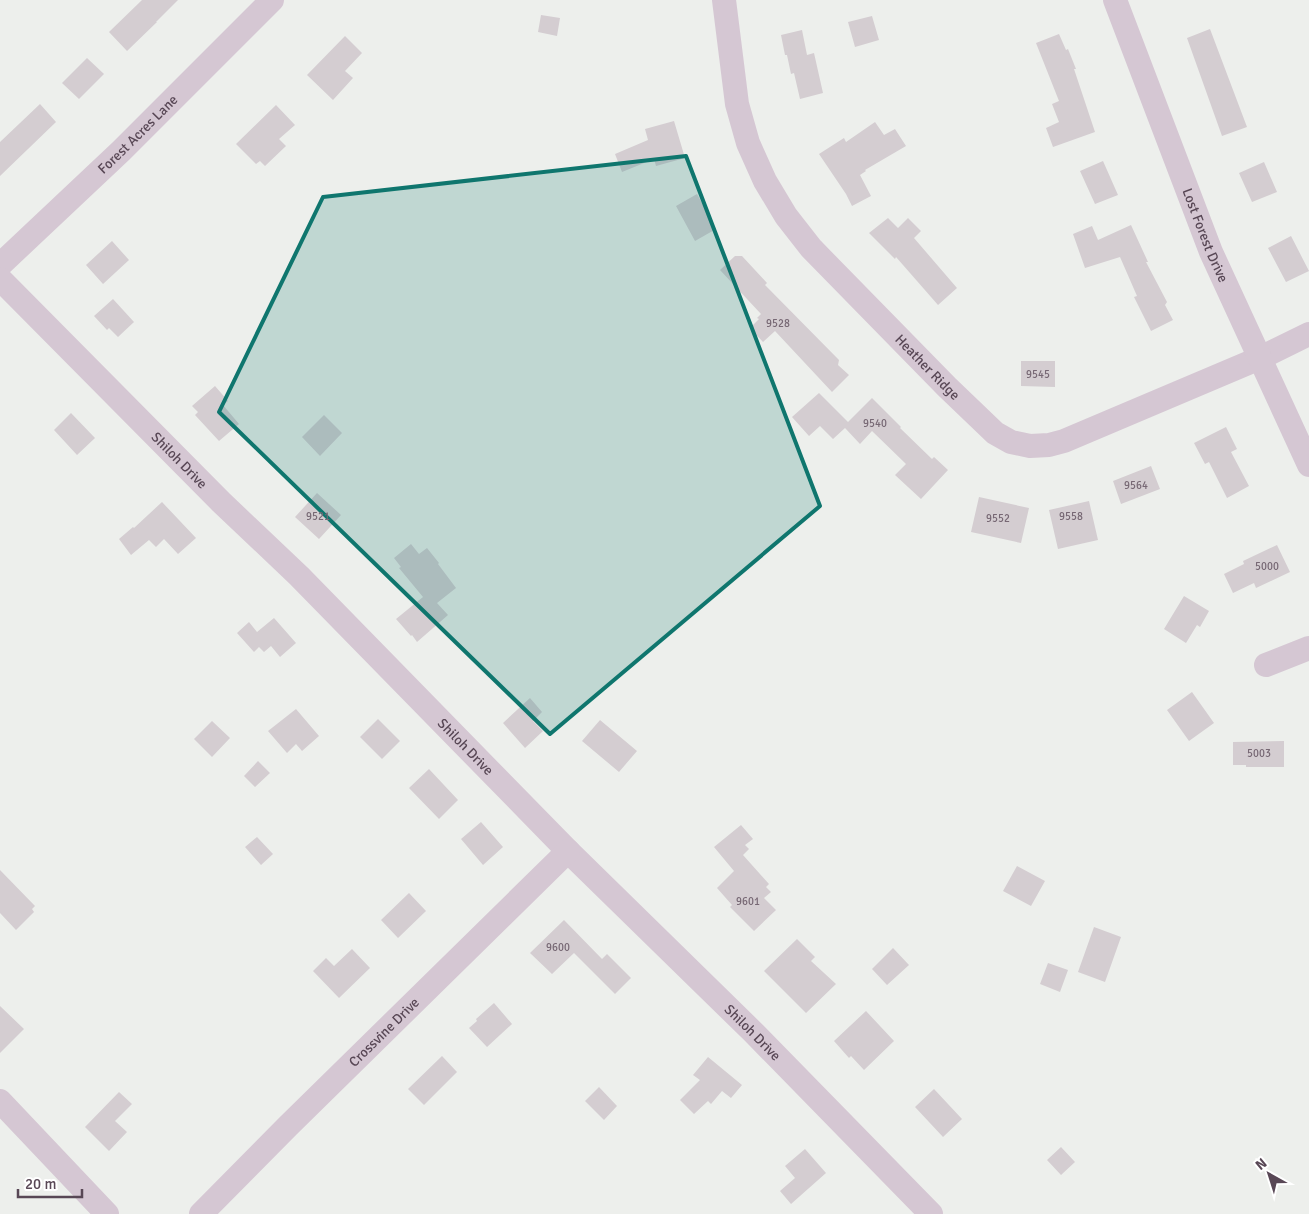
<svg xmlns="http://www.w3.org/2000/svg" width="1309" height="1214" font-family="Signika,sans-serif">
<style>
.building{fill:#d4cdd1}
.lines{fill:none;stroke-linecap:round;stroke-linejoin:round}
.minor{stroke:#d5c7d3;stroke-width:24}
.marked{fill:#0f766e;fill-opacity:0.2;stroke:#0f766e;stroke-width:4;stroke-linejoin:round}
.labels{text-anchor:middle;stroke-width:4;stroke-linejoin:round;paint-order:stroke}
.number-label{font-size:11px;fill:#776874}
.street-label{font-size:14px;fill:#584755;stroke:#fff}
</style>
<rect width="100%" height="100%" fill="#edefec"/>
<path class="building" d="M 142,0 L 178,0 L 156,22 L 157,22 L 127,51 L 109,32 Z
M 541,15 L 560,18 L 557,36 L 538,32 Z
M 872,16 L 879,40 L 855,47 L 848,22 Z
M 1210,29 L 1247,127 L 1222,136 L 1187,38 Z
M 802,30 L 807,55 L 814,53 L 823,93 L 800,99 L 794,73 L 791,74 L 787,55 L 785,55 L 781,35 Z
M 1059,34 L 1066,50 L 1068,49 L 1076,69 L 1074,69 L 1095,132 L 1053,147 L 1046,128 L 1059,122 L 1052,104 L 1059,101 L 1036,43 Z
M 345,36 L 362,53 L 345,71 L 353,78 L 333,100 L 307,75 Z
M 87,58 L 104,74 L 79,99 L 62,83 Z
M 40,104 L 56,122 L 0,176 L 0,142 Z
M 276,105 L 295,125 L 279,139 L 286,146 L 265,166 L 260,161 L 256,164 L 236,144 Z
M 674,121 L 685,158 L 656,166 L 654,159 L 622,172 L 615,154 L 648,140 L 645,129 Z
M 875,122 L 884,135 L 895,129 L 906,146 L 865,170 L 866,171 L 860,175 L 871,196 L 852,206 L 846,194 L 819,154 L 844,138 L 846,142 Z
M 1103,161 L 1118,195 L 1095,204 L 1080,171 Z
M 1264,162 L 1277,192 L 1252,202 L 1239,173 Z
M 697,194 L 716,229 L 695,241 L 676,206 Z
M 888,218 L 898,228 L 908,218 L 921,231 L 914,238 L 957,288 L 938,305 L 896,257 L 895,259 L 869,233 Z
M 1131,225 L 1148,262 L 1146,262 L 1167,302 L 1165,305 L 1173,320 L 1151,331 L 1134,297 L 1137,296 L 1120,257 L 1085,268 L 1073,234 L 1092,226 L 1098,240 Z
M 1291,236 L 1309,271 L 1286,282 L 1268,248 Z
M 112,241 L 129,260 L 103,284 L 86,265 Z
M 735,256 L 742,256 L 767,283 L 765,285 L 839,360 L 838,365 L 849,375 L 832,392 L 775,331 L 763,342 L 750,328 L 759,319 L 757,318 L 761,314 L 720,270 Z
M 113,299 L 134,322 L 118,337 L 109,328 L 107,330 L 94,316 Z
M 1021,361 L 1055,361 L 1055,387 L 1021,386 Z
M 215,386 L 228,401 L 223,405 L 239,424 L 219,441 L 195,415 L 198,412 L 192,406 Z
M 819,393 L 848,422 L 872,398 L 901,427 L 900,428 L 932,459 L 934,457 L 948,470 L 921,499 L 895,475 L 906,464 L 872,431 L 860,444 L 845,428 L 833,439 L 820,426 L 809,436 L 792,417 Z
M 71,413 L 95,438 L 77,455 L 54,430 Z
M 324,415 L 342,433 L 320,456 L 302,437 Z
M 1226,427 L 1237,449 L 1231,452 L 1249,486 L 1227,498 L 1209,462 L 1205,464 L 1194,443 Z
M 1151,466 L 1160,489 L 1121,504 L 1113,481 Z
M 317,493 L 341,515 L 319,539 L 295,517 Z
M 979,497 L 1029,508 L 1021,543 L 971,532 Z
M 1089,501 L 1098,540 L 1058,549 L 1049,510 Z
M 162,502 L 196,538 L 178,554 L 164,539 L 156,547 L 149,540 L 131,555 L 119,539 L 133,527 L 134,528 Z
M 411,544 L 419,554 L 427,548 L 439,563 L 438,564 L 456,588 L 437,603 L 448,615 L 417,642 L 412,635 L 411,636 L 396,619 L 423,597 L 399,568 L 401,567 L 394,558 Z
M 1277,545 L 1290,572 L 1256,588 L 1254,583 L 1233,593 L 1224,574 L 1244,564 L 1243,561 Z
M 1184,596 L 1209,611 L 1200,627 L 1197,625 L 1186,643 L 1164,629 Z
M 274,618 L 296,643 L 280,657 L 271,646 L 264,652 L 259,647 L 254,652 L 237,633 L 249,622 L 257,632 Z
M 1192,692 L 1214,723 L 1189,741 L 1167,710 Z
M 530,698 L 542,712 L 533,721 L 543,731 L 525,748 L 503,723 Z
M 296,709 L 319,736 L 302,751 L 296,744 L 287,753 L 268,731 Z
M 378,719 L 400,741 L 382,759 L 360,737 Z
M 600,720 L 637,751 L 619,772 L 582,741 Z
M 212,721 L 230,738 L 212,757 L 194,739 Z
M 1284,741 L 1284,767 L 1246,767 L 1246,765 L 1233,765 L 1233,742 Z
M 258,761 L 270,773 L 255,787 L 244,776 Z
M 429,769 L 458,800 L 439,819 L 409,788 Z
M 481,822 L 503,847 L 483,865 L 461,839 Z
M 741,825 L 753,839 L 745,845 L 749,849 L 743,855 L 769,884 L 766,887 L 771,892 L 764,898 L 776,910 L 754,931 L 730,907 L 732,905 L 717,888 L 734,871 L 714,847 Z
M 257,837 L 273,854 L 261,865 L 245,847 Z
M 1017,866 L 1045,881 L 1031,906 L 1003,891 Z
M 0,870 L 35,906 L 32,909 L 34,912 L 16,930 L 0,913 Z
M 409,893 L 426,911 L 398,938 L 381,920 Z
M 564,920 L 602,959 L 607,954 L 631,978 L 615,994 L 574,953 L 552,974 L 530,953 Z
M 1094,927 L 1121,937 L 1105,982 L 1078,972 Z
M 797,939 L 815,957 L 811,961 L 836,984 L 806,1013 L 764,971 Z
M 893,948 L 909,965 L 887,985 L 872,969 Z
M 352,949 L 370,968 L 339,998 L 313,971 L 326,958 L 334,966 Z
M 1048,963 L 1068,970 L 1060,992 L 1040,984 Z
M 494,1003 L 512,1024 L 487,1047 L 469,1028 L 477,1021 L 476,1019 Z
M 0,1006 L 24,1029 L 0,1053 Z
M 866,1011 L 894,1041 L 864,1070 L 851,1056 L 849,1058 L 834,1041 Z
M 442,1056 L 457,1072 L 424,1105 L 408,1089 Z
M 708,1057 L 742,1085 L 731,1098 L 722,1091 L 711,1104 L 708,1101 L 694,1114 L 680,1100 L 700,1080 L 693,1075 Z
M 599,1087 L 617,1106 L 604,1120 L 585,1101 Z
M 934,1089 L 962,1119 L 943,1137 L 915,1107 Z
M 119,1092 L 132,1104 L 115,1121 L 127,1132 L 109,1151 L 85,1127 Z
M 1061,1147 L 1075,1162 L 1061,1175 L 1047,1160 Z
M 805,1149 L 826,1173 L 791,1204 L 780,1191 L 795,1178 L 785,1166 Z"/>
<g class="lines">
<g class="minor">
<path id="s1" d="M 724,0 L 737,104 L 748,143 L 765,181 L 786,216 L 811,248 L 947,387 L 995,433 L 1011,442 L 1030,446 L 1049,445 L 1064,441 L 1260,358 L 1309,334"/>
<path id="s2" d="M 1115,0 L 1211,252 L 1309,465"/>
<path id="s3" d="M 0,265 L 121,151 L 272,0"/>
<path id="s4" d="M 0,279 L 221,502 L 299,576 L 568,851 L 753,1032 L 931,1214"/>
<path d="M 1266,665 L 1309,648"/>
<path d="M 0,1101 L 107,1214"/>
<path id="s5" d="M 201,1214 L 288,1126 L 568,851"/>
</g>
</g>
<path class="marked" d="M 686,156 L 820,506 L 550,734 L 219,412 L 323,197 Z"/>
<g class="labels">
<g class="number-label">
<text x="778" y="327">9528</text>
<text x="1038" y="378">9545</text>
<text x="875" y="427">9540</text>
<text x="1136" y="489">9564</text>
<text x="318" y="520">9521</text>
<text x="1071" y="520">9558</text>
<text x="998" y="522">9552</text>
<text x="1267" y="570">5000</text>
<text x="1259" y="757">5003</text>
<text x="748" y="905">9601</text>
<text x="558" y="951">9600</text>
</g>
<g class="street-label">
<text dy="5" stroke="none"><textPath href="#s3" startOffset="190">Forest Acres Lane</textPath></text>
<text dy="5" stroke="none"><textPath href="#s2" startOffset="252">Lost Forest Drive</textPath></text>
<text dy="5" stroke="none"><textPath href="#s1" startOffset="435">Heather Ridge</textPath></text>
<text dy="5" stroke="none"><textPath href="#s4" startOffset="255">Shiloh Drive</textPath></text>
<text dy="5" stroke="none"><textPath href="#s4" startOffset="660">Shiloh Drive</textPath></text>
<text dy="5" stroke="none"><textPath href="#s5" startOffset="258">Crossvine Drive</textPath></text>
<text dy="5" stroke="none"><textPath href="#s4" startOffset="1065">Shiloh Drive</textPath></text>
</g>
</g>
<g transform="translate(1269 1174) rotate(321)" stroke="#ffffff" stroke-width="4" paint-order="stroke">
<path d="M0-4L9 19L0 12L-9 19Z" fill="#584755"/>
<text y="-8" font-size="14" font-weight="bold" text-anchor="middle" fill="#584755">N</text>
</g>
<path d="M18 1189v8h64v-8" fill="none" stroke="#584755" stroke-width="2.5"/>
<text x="25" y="1189" font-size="15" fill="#584755" stroke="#ffffff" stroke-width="4" paint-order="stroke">20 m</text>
</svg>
